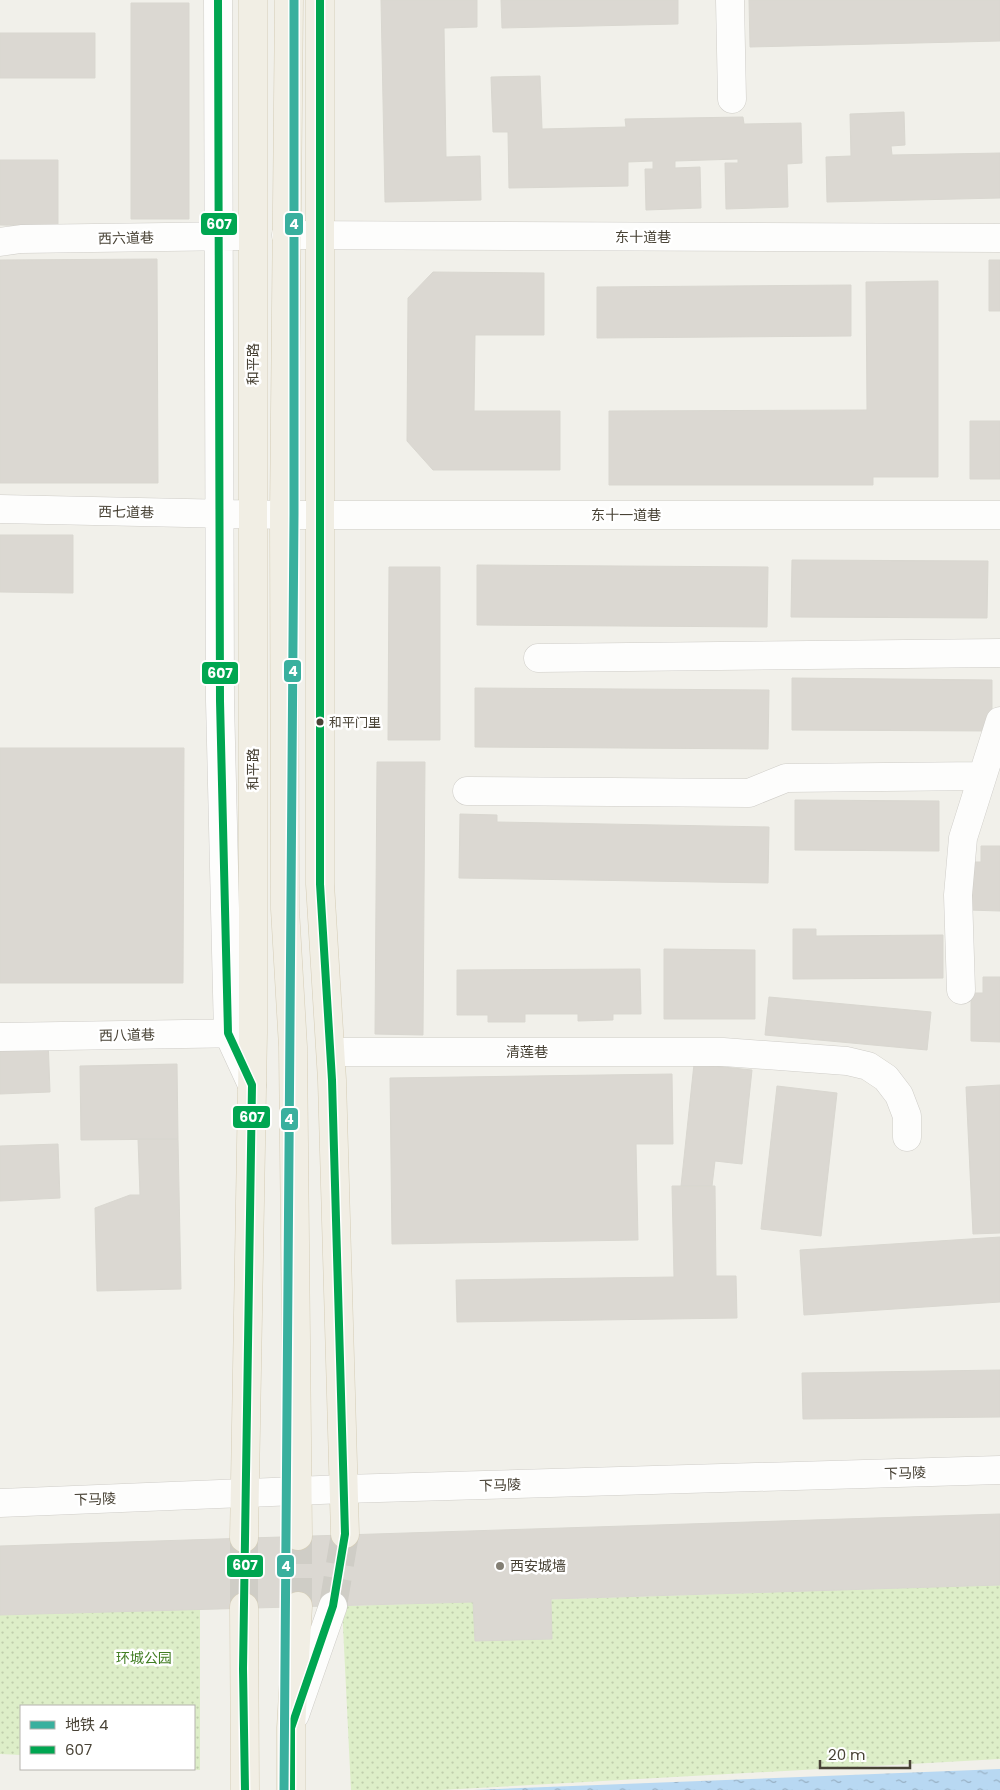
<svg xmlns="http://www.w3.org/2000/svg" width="1000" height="1790" font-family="Poppins,'Noto Sans SC',sans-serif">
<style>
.park{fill:url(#park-dots)}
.water{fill:url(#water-ripples)}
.building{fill:#dbd8d2;stroke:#d9d7d0}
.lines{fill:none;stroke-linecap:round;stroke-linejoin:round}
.minor-tunnel{stroke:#cfcdc6;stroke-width:28;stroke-dasharray:28 14;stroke-linecap:butt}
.major-tunnel{stroke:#cfcdc6;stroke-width:28;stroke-dasharray:28 14;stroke-linecap:butt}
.minor-casing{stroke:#cfcdc8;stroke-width:29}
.major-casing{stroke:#d5cdb6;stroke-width:29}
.minor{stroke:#fdfdfc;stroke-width:28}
.major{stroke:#f1eee4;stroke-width:28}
.bus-1-casing{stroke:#fff;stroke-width:11}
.bus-1{stroke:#00a651;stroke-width:8}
.metro-1-casing{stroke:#fff;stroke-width:12}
.metro-1{stroke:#39b09e;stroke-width:9}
.bus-dot{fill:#484235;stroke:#fff;stroke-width:2}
.poi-dot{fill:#837f74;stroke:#fff;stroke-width:2}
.labels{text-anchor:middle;stroke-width:5;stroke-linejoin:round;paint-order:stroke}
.bus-label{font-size:13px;fill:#484235;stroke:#fff;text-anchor:start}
.street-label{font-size:14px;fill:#484235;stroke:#fff}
.poi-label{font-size:14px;fill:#484235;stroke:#fff;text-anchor:start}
.park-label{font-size:14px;fill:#427e24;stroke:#fff}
.line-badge{stroke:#fff;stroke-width:2}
.badge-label{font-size:14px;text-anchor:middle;font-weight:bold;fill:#fff}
</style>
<defs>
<pattern id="park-dots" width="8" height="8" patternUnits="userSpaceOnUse" patternTransform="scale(1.25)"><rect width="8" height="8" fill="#ddeec8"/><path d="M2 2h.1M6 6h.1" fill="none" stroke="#bfcdac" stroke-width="1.8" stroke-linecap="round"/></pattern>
<pattern id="water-ripples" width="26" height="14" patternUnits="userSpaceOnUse" patternTransform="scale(1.25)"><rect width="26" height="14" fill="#b8d8f2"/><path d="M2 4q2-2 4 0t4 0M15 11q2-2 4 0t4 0" fill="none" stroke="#98b1c5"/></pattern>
</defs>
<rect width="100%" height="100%" fill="#f1f0ea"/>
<path class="park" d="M 1000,1585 L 1000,1759 L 440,1790 L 351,1790 L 342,1606 Z
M 200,1609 L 200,1770 L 184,1769 L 194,1769 L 194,1706 L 21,1706 L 21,1755 L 0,1754 L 0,1615 Z"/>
<path class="water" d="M 1000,1769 L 1000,1790 L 473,1790 Z"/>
<path class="building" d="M 381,0 L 477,0 L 477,27 L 444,28 L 446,157 L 480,156 L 481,200 L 385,202 Z
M 501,0 L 678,0 L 678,24 L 502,28 Z
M 749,0 L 1000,0 L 1000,41 L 750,47 Z
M 131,3 L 189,3 L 189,219 L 131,219 Z
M 0,33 L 95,33 L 95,78 L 0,78 Z
M 540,76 L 542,129 L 626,127 L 625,119 L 743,117 L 744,124 L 801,123 L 802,163 L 787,164 L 788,207 L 726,209 L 725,163 L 738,163 L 738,159 L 675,161 L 675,168 L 700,167 L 701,208 L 646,210 L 645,169 L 653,169 L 653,161 L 628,162 L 628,186 L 509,188 L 508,132 L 493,132 L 491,77 Z
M 904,112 L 905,145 L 891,146 L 892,155 L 1000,153 L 1000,198 L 827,202 L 826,157 L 851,156 L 850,114 Z
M 0,160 L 58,160 L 58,226 L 0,225 Z
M 157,259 L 158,483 L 0,483 L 0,260 Z
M 989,260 L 1000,260 L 1000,311 L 989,311 Z
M 433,272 L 544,273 L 544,335 L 475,335 L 474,411 L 560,411 L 560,470 L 433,470 L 407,441 L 408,298 Z
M 938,281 L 938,477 L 873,477 L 873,485 L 609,485 L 609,411 L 867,410 L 866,282 Z
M 851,285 L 851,336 L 597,338 L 597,287 Z
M 970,421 L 1000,421 L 1000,479 L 970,479 Z
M 0,535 L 73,535 L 73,593 L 0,592 Z
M 792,560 L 988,561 L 987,618 L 791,617 Z
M 477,565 L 768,567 L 767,627 L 477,625 Z
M 389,567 L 440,567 L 440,740 L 388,740 Z
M 792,678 L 992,680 L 992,731 L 792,730 Z
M 475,688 L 769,690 L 768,749 L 475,747 Z
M 0,748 L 184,748 L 183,983 L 0,983 Z
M 377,762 L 425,762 L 423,1035 L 375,1034 Z
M 795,800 L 939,801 L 939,851 L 795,850 Z
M 460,814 L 497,815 L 497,822 L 769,827 L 768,883 L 459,878 Z
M 981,846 L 1000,846 L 1000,911 L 968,910 L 969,862 L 981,862 Z
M 793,929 L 816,929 L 816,936 L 943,935 L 943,978 L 793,979 Z
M 664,949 L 755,950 L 755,1019 L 664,1019 Z
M 640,969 L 641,1014 L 613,1014 L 613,1020 L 578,1021 L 578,1014 L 525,1014 L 525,1022 L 488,1022 L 488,1015 L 457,1015 L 457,970 Z
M 983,977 L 1000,977 L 1000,1042 L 971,1041 L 971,993 L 983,993 Z
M 769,997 L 931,1012 L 927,1050 L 765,1035 Z
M 48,1039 L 50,1092 L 0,1094 L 0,1041 Z
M 177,1064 L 178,1139 L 81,1140 L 80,1066 Z
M 694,1064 L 752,1070 L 742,1164 L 715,1161 L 712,1186 L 681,1186 Z
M 672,1074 L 673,1144 L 636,1144 L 638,1240 L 392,1244 L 390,1078 Z
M 1000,1085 L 1000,1233 L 973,1234 L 966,1087 Z
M 777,1086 L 837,1093 L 821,1236 L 761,1229 Z
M 138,1139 L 178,1139 L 181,1289 L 97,1291 L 95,1208 L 130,1195 L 140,1195 Z
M 58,1144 L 60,1198 L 0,1201 L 0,1146 Z
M 672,1186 L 715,1186 L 716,1276 L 736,1276 L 737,1318 L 457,1322 L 456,1280 L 674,1277 Z
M 1000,1237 L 1000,1302 L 804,1315 L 800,1250 Z
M 1000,1370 L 1000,1417 L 803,1419 L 802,1373 Z
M 1000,1514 L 1000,1585 L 551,1599 L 552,1639 L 475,1641 L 473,1602 L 0,1615 L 0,1546 Z"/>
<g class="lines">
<path class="minor-tunnel" d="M 333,1606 L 345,1534"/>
<path class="major-tunnel" d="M 298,1536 L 298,1606
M 244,1607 L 244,1538"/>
<defs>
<path id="minor" d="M 218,0 L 220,701 L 228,1033 L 252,1085
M 730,0 L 732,99
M 286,235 L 1000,238
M 0,242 L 21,239 L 238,236
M 0,509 L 284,515 L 1000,515
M 538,658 L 1000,653
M 467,791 L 749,793 L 786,778 L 982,776
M 961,990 L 958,895 L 963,838 L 1000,721
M 0,1037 L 246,1033
M 331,1052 L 723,1052 L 847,1061 L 868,1066 L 886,1078 L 899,1095 L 907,1116 L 907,1137
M 0,1503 L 344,1489 L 1000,1470
M 295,1715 L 333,1606"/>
<path id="major" d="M 289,0 L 284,515 L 285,909 L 293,1047 L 298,1536
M 320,0 L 320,884 L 332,1080 L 345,1534
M 244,1538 L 253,1033 L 253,0
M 244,1607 L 245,1790
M 291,1790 L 291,1728 L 298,1606"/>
</defs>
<use href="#minor" class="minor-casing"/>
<use href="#major" class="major-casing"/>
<use href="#minor" class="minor"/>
<use href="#major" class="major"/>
<defs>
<path id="bus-1" d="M 218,0 L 220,701 L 228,1033 L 252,1085 L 243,1669 L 245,1790
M 291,1790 L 291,1728 L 333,1606 L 345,1534 L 332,1080 L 320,884 L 320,0"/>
</defs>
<use href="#bus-1" class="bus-1-casing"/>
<use href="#bus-1" class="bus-1"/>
<defs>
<path id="metro-1" d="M 284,1790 L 294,514 L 294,0"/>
</defs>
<use href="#metro-1" class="metro-1-casing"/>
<use href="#metro-1" class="metro-1"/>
</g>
<circle class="bus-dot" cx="320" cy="722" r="4.5"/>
<circle class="poi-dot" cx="500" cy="1566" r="5"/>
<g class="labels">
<g class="bus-label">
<text x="329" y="727">和平门里</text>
</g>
<g class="street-label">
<text x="643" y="242">东十道巷</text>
<text transform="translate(126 238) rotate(-1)" y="5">西六道巷</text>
<text transform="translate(253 364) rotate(-90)" y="5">和平路</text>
<text transform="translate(126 512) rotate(1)" y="5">西七道巷</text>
<text x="626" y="520">东十一道巷</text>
<text transform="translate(253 769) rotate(-90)" y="5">和平路</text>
<text transform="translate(127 1035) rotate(-1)" y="5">西八道巷</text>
<text x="527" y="1057">清莲巷</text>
<text transform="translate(905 1473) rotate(-2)" y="5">下马陵</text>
<text transform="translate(500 1485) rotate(-2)" y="5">下马陵</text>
<text transform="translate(95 1499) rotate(-2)" y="5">下马陵</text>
</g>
<g class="poi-label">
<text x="510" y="1571">西安城墙</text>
</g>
<g class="park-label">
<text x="144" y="1663">环城公园</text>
</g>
</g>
<g class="line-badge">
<rect x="284" y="212" width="20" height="24" rx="5" fill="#39b09e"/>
<rect x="200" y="212" width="38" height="24" rx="5" fill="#00a651"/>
<rect x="283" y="659" width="19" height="24" rx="5" fill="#39b09e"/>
<rect x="201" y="661" width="38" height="24" rx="5" fill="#00a651"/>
<rect x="232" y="1105" width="39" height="24" rx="5" fill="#00a651"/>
<rect x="280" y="1107" width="19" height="24" rx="5" fill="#39b09e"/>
<rect x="226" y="1554" width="38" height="24" rx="5" fill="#00a651"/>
<rect x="276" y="1554" width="19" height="24" rx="5" fill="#39b09e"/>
</g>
<g class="badge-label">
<text x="294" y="229">4</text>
<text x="219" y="229">607</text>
<text x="293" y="676">4</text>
<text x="220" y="678">607</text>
<text x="252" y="1122">607</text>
<text x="289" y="1124">4</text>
<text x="245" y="1570">607</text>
<text x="286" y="1571">4</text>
</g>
<rect x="20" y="1705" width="175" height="65" fill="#ffffff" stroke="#b6b3ae"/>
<rect x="30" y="1721" width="25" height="8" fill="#39b09e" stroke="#b6b3ae"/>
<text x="65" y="1730" font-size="15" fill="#484235">地铁 4</text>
<rect x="30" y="1746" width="25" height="8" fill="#00a651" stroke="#b6b3ae"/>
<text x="65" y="1755" font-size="15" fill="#484235">607</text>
<path d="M820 1760v8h90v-8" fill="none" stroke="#484235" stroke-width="2.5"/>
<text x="828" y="1760" font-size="15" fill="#484235" stroke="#ffffff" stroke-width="4" paint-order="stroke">20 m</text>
</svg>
